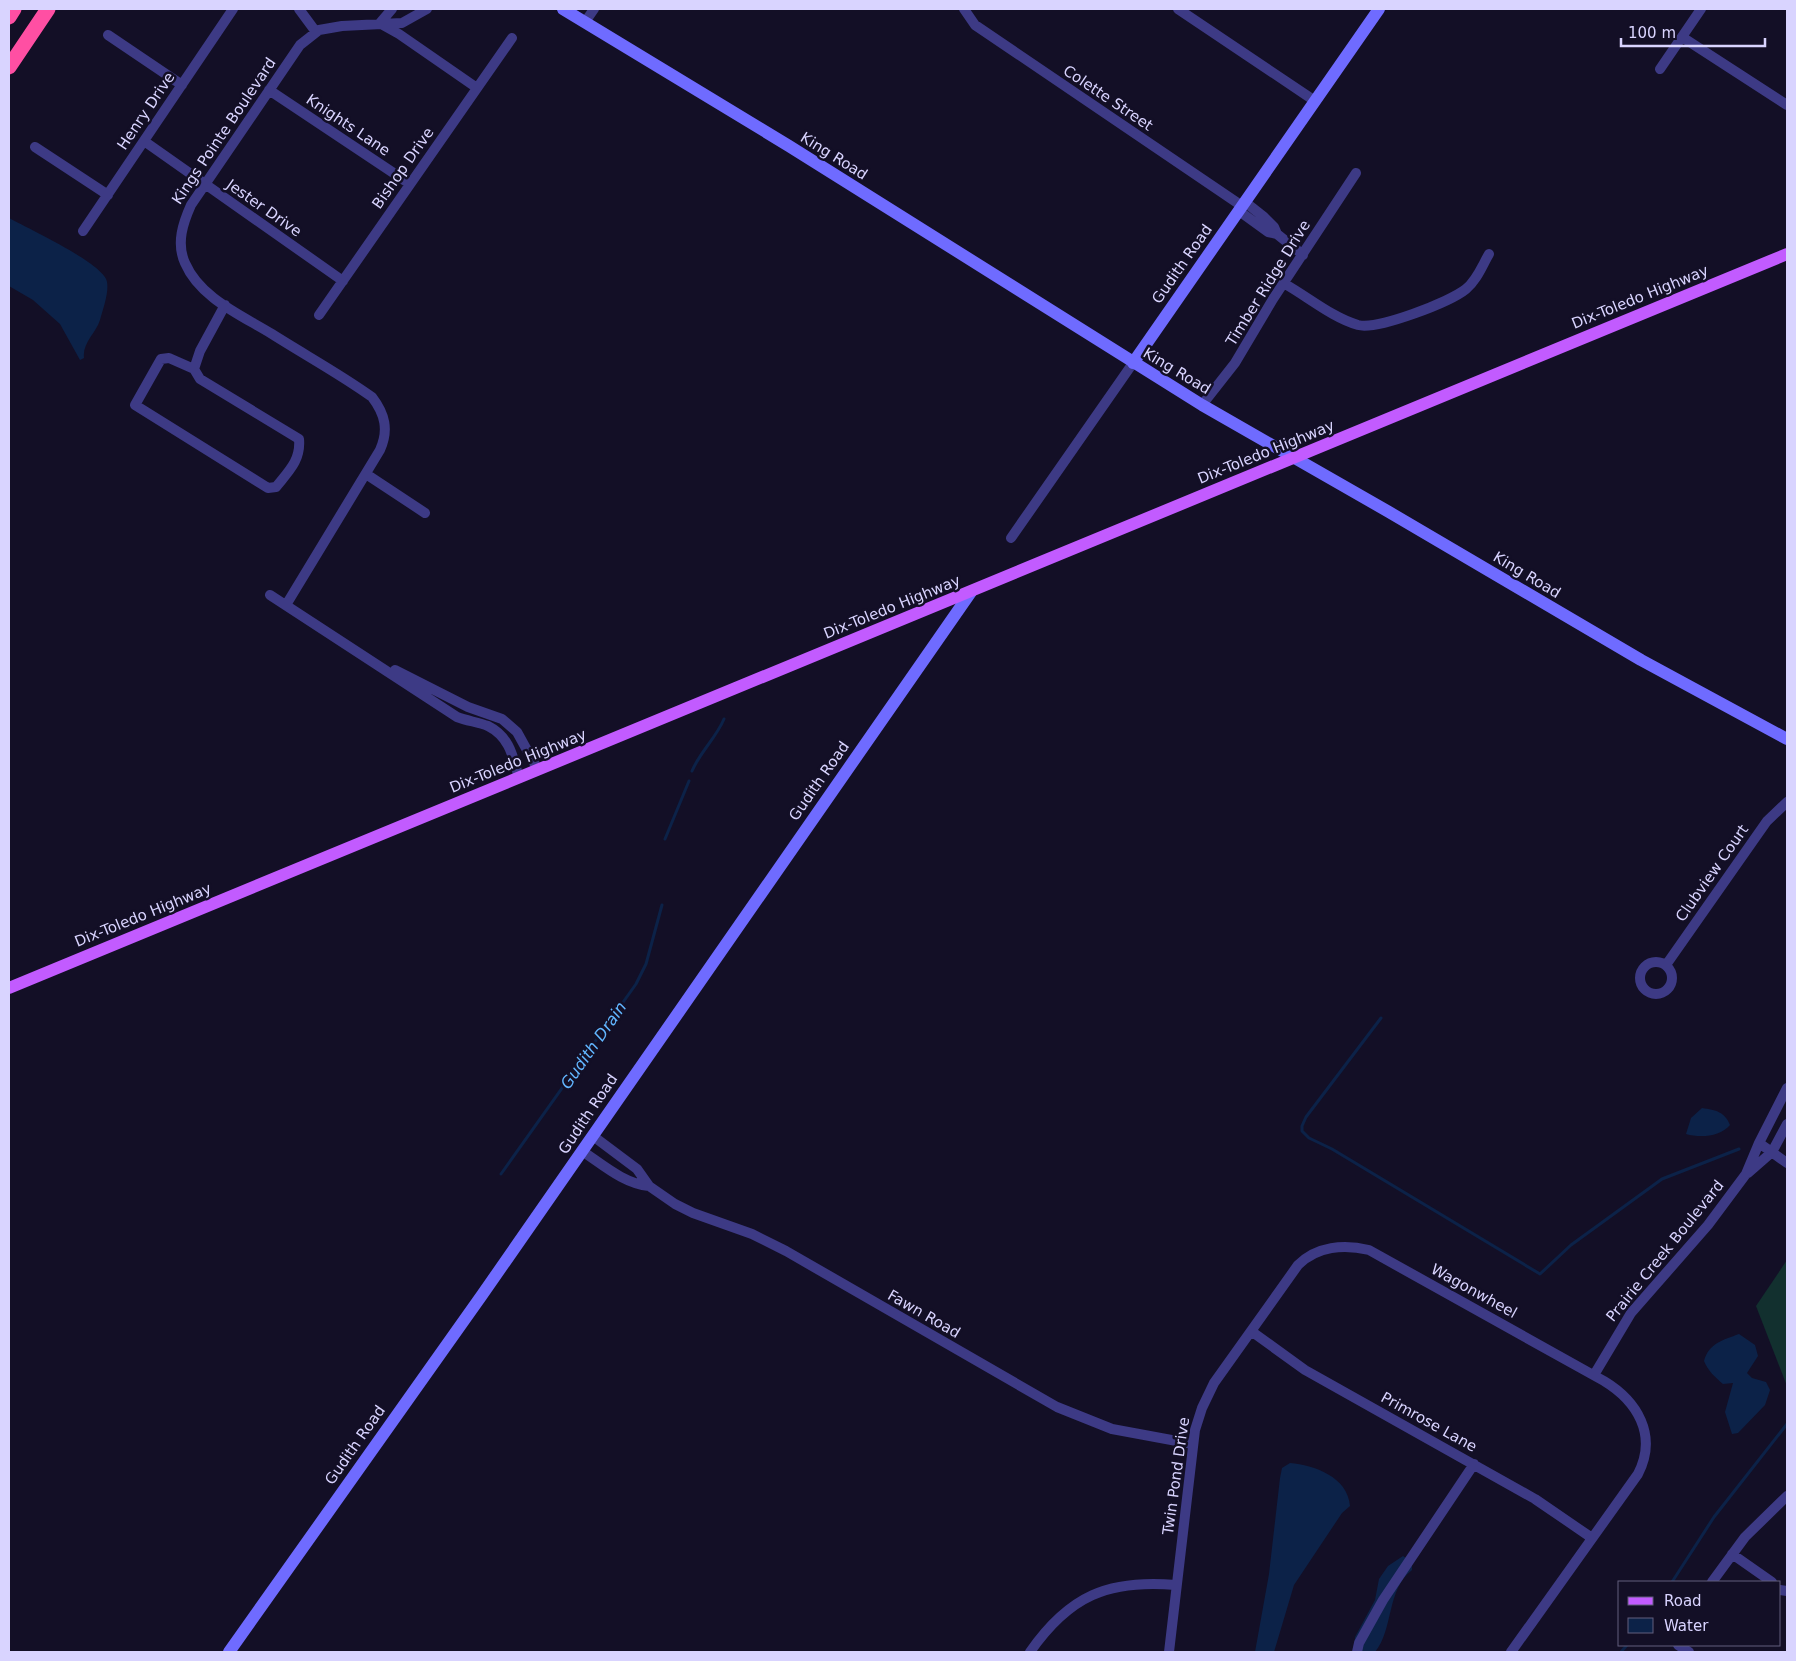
<svg xmlns="http://www.w3.org/2000/svg" width="1796" height="1661" font-family="'DejaVu Sans',sans-serif">
<style>
.green{fill:#12302f}
.water{fill:#0c2248}
.lines{fill:none;stroke-linecap:round;stroke-linejoin:round}
.stream{stroke:#0c2248;stroke-width:3}
.street{stroke:#3d3a85;stroke-width:10}
.secondary{stroke:#6f6bff;stroke-width:12}
.primary{stroke:#c25bff;stroke-width:12}
.highway{stroke:#ff4fa3;stroke-width:15}
.labels{text-anchor:middle;stroke-width:5;stroke-linejoin:round;paint-order:stroke}
.street-label{font-size:15px;fill:#d9d4ff;stroke:#130f26}
.water-label{font-size:16px;font-style:italic;fill:#62b6ff;stroke:#130f26}
</style>
<rect width="100%" height="100%" fill="#130f26"/>
<path class="green" d="M 1787,1260 L 1787,1386 L 1756,1306 Z"/>
<path class="water" d="M 9,218 C 27,228 105,264 107,282 C 109,293 103,309 100,320 C 96,333 82,343 84,358 L 80,360 L 60,324 L 33,300 L 9,286 Z
M 1702,1108 C 1716,1110 1725,1112 1730,1125 C 1720,1137 1700,1138 1686,1134 L 1691,1118 Z
M 1739,1334 L 1755,1345 L 1758,1356 L 1747,1373 L 1752,1378 L 1766,1382 L 1770,1390 L 1765,1405 L 1738,1433 L 1732,1434 L 1725,1412 L 1733,1383 L 1723,1384 C 1715,1377 1708,1371 1704,1361 C 1709,1343 1723,1340 1739,1334 Z
M 1290,1463 C 1314,1465 1348,1477 1350,1506 L 1342,1513 L 1294,1585 L 1274,1652 L 1255,1652 L 1269,1574 L 1280,1478 L 1282,1468 Z
M 1403,1556 L 1412,1562 L 1412,1570 C 1386,1590 1394,1629 1375,1652 L 1358,1652 L 1354,1647 L 1355,1637 L 1375,1600 L 1379,1579 L 1388,1566 Z"/>
<g class="lines">
<path class="stream" d="M 692,771 C 700,752 716,738 724,719
M 665,839 L 689,781
M 1381,1018 L 1306,1117 L 1302,1126 L 1302,1131 L 1309,1138 L 1332,1149 L 1540,1274 L 1571,1245 L 1662,1179 L 1739,1149
M 501,1174 L 636,984 L 646,964 L 662,905
M 1672,1582 L 1714,1517 L 1787,1424
M 1621,1652 L 1627,1645"/>
<path class="street" d="M 299,9 L 316,32
M 964,9 L 975,25 L 1242,206
M 1178,9 L 1315,101
M 585,22 L 594,9
M 380,23 L 392,9
M 381,24 L 399,34 L 477,88
M 108,35 L 182,85
M 1682,37 L 1787,105
M 1660,69 L 1701,9
M 269,90 L 410,184
M 144,141 L 343,281
M 35,147 L 108,195
M 1245,202 L 1264,217 L 1274,227 L 1277,234 L 1303,255
M 1239,211 L 1268,232 L 1277,234
M 83,231 L 233,9
M 1285,284 C 1308,297 1333,318 1358,325 C 1378,330 1450,302 1466,289 C 1477,280 1482,266 1489,254
M 319,315 L 512,38
M 194,369 L 169,358 L 161,359 L 135,405 L 268,488 L 276,487 C 289,471 301,460 299,439 L 200,379 L 194,369 L 200,351 L 225,305
M 1202,405 L 1235,363 L 1273,299 L 1356,173
M 366,474 L 425,513
M 1011,538 L 1133,363
M 270,595 L 457,717 C 467,721 478,722 488,726 C 510,737 513,757 519,778
M 286,605 L 380,450 C 389,430 385,414 372,397 C 340,374 305,355 272,334 C 241,315 200,298 185,263 C 176,243 183,223 191,205 L 300,45 L 319,30 L 342,26 L 402,23 L 427,9
M 395,670 L 468,707 L 502,719 L 517,732 L 538,770
M1640 978a16 16 0 1 1 32 0a16 16 0 1 1-32 0Z
M 1666,965 L 1767,821 L 1787,802
M 593,1136 L 637,1169 L 649,1186 L 675,1204 L 693,1213 L 752,1234 L 786,1251 L 1057,1407 L 1112,1429 L 1193,1444
M 1759,1143 L 1787,1163
M 582,1151 C 602,1164 624,1184 649,1186
M 1748,1173 L 1772,1152 L 1787,1124
M 1251,1331 L 1305,1370 L 1535,1499 L 1592,1538
M 1594,1375 L 1631,1313 L 1708,1225 L 1746,1174 L 1759,1143 L 1787,1088
M 1732,1554 L 1772,1582
M 1712,1582 L 1745,1537 L 1787,1496
M 1780,1590 L 1787,1591
M 1678,1645 L 1689,1652
M 1030,1652 C 1069,1596 1108,1579 1176,1585
M 1169,1652 L 1195,1430 L 1202,1408 L 1214,1383 L 1298,1265 C 1317,1246 1344,1244 1369,1250 L 1604,1381 C 1637,1401 1658,1435 1638,1474 L 1511,1652
M 1357,1652 L 1359,1643 L 1383,1600 L 1474,1464"/>
<path class="secondary" d="M 563,9 L 789,146 L 1202,405 L 1389,512 L 1641,660 L 1787,739
M 1133,363 L 1379,9
M 229,1652 L 482,1295 L 971,592"/>
<path class="primary" d="M 9,988 L 1787,254"/>
<path class="highway" d="M 9,17 L 14,9
M 9,67 L 48,9"/>
</g>
<g class="labels">
<g class="street-label">
<text transform="translate(1108 98) rotate(34)" y="5">Colette Street</text>
<text transform="translate(146 111) rotate(-56)" y="5">Henry Drive</text>
<text transform="translate(348 125) rotate(34)" y="5">Knights Lane</text>
<text transform="translate(224 131) rotate(-56)" y="5">Kings Pointe Boulevard</text>
<text transform="translate(834 156) rotate(32)" y="5">King Road</text>
<text transform="translate(403 168) rotate(-55)" y="5">Bishop Drive</text>
<text transform="translate(264 208) rotate(35)" y="5">Jester Drive</text>
<text transform="translate(1182 264) rotate(-55)" y="5">Gudith Road</text>
<text transform="translate(1268 283) rotate(-58)" y="5">Timber Ridge Drive</text>
<text transform="translate(1640 297) rotate(-22)" y="5">Dix-Toledo Highway</text>
<text transform="translate(1177 371) rotate(31)" y="5">King Road</text>
<text transform="translate(1266 452) rotate(-22)" y="5">Dix-Toledo Highway</text>
<text transform="translate(1527 575) rotate(31)" y="5">King Road</text>
<text transform="translate(892 607) rotate(-22)" y="5">Dix-Toledo Highway</text>
<text transform="translate(518 761) rotate(-22)" y="5">Dix-Toledo Highway</text>
<text transform="translate(819 781) rotate(-55)" y="5">Gudith Road</text>
<text transform="translate(1712 873) rotate(-55)" y="5">Clubview Court</text>
<text transform="translate(143 915) rotate(-22)" y="5">Dix-Toledo Highway</text>
<text transform="translate(588 1114) rotate(-56)" y="5">Gudith Road</text>
<text transform="translate(1665 1251) rotate(-51)" y="5">Prairie Creek Boulevard</text>
<text transform="translate(1474 1291) rotate(29)" y="5">Wagonwheel</text>
<text transform="translate(924 1314) rotate(30)" y="5">Fawn Road</text>
<text transform="translate(1429 1422) rotate(29)" y="5">Primrose Lane</text>
<text transform="translate(355 1445) rotate(-55)" y="5">Gudith Road</text>
<text transform="translate(1176 1476) rotate(-82)" y="5">Twin Pond Drive</text>
</g>
<g class="water-label">
<text transform="translate(593 1045) rotate(-55)" y="6">Gudith Drain</text>
</g>
</g>
<rect width="1796" height="1661" fill="none" stroke="#d9d4ff" stroke-width="20"/>
<rect x="1618" y="1581" width="162" height="65" fill="#130f26" stroke="#625e7d"/>
<rect x="1628" y="1597" width="25" height="8" fill="#c25bff" stroke="#625e7d"/>
<text x="1664" y="1606" font-size="15" fill="#d9d4ff">Road</text>
<rect x="1628" y="1618" width="25" height="15" fill="#0c2248" stroke="#625e7d"/>
<text x="1664" y="1631" font-size="15" fill="#d9d4ff">Water</text>
<path d="M1621 38v8h144v-8" fill="none" stroke="#d9d4ff" stroke-width="2.5"/>
<text x="1628" y="38" font-size="15" fill="#d9d4ff" stroke="#130f26" stroke-width="4" paint-order="stroke">100 m</text>
</svg>
